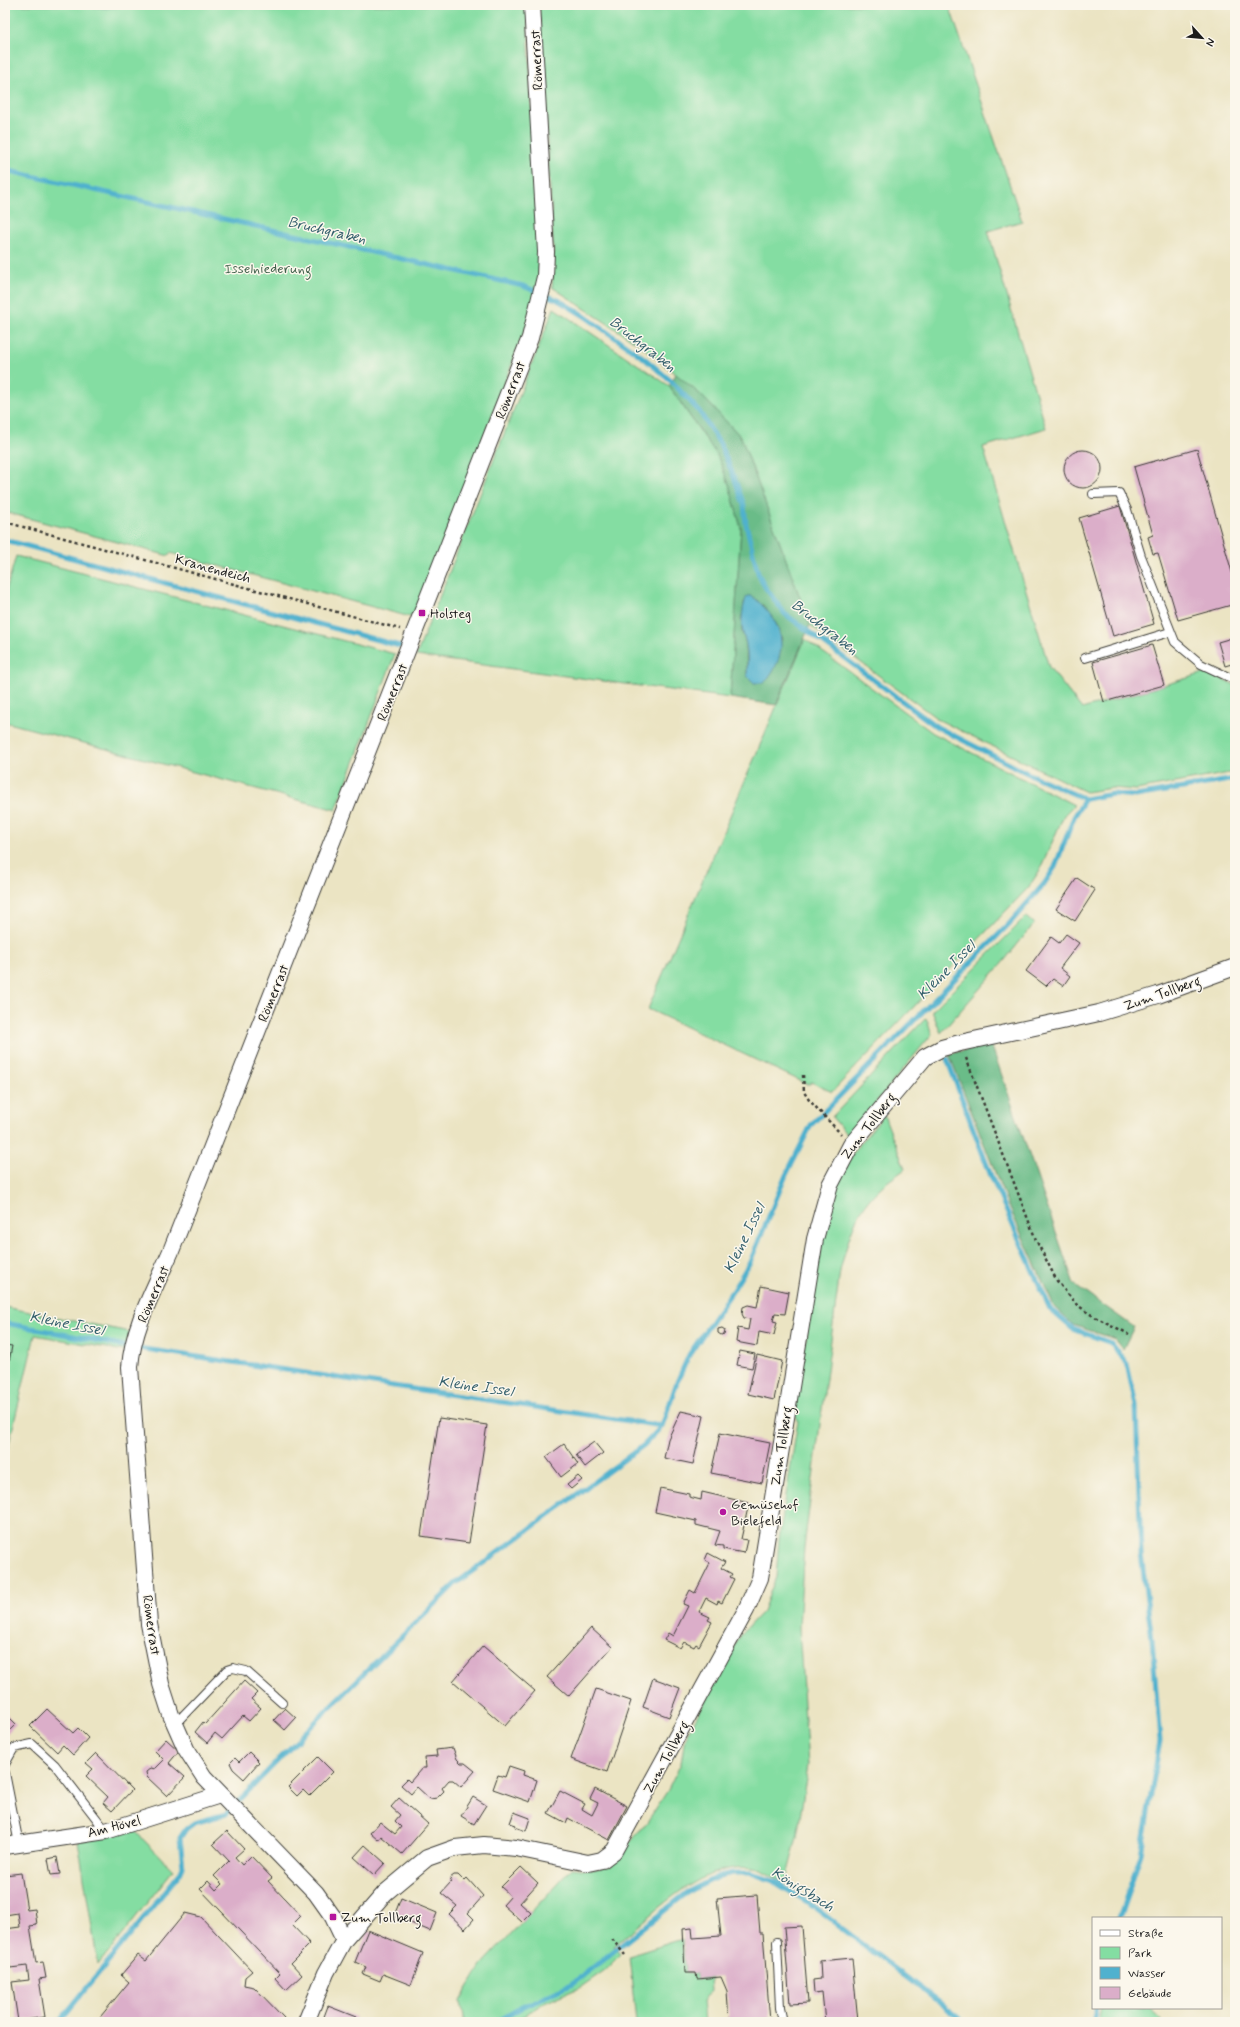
<svg xmlns="http://www.w3.org/2000/svg" width="1240" height="2027" font-family="Mynerve,sans-serif">
<style>
.green{fill:#84dda2;stroke:#507c5f}
.forest{fill:#6bbc88;stroke:#446c52;fill-rule:evenodd}
.water{fill:#50b1ce;stroke:#366675}
.lines{fill:none;stroke-linecap:round;stroke-linejoin:round}
.stream{stroke:#50b1ce;stroke-width:5}
.building{fill:#dbaec9}
.service-casing{stroke:#3b3a35;stroke-width:10}
.minor-casing{stroke:#3b3a35;stroke-width:18}
.path{stroke:#3b3a35;stroke-width:2.5;stroke-dasharray:3 3;stroke-linecap:butt}
.service{stroke:#fff;stroke-width:8}
.minor{stroke:#fff;stroke-width:16}
.poi-dot{fill:#b5179e;stroke:#fbf7ec;stroke-width:1.5}
.labels{text-anchor:middle;stroke-width:3;stroke-linejoin:round;paint-order:stroke}
.street-label{font-size:14px;fill:#1c1c1c;stroke:#fbf7ec}
.park-label{font-size:14px;fill:#40604b;stroke:#fbf7ec}
.poi-label{font-size:14px;fill:#1c1c1c;stroke:#fbf7ec;text-anchor:start}
.water-label{font-size:15px;font-style:italic;fill:#335f6c;stroke:#fbf7ec}
</style>
<rect width="100%" height="100%" fill="#fbf7ec"/>
<filter id="ink" filterUnits="userSpaceOnUse"><feTurbulence type="fractalNoise" baseFrequency=".025" numOctaves="2"/><feDisplacementMap in="SourceGraphic" scale="8" xChannelSelector="R" yChannelSelector="G"/><feConvolveMatrix kernelMatrix="1 2 1 2 8 2 1 2 1" color-interpolation-filters="sRGB"/></filter>
<filter id="wash" filterUnits="userSpaceOnUse"><feTurbulence type="fractalNoise" baseFrequency=".012" numOctaves="4" result="noise"/><feDisplacementMap in="SourceGraphic" scale="16" xChannelSelector="R" yChannelSelector="G"/><feGaussianBlur stdDeviation="0.9" result="paint"/><feColorMatrix in="noise" values="0 0 0 0 0 0 0 0 0 0 0 0 0 0 0 0 0 1.4 0 .05"/><feComposite in="paint" operator="in"/></filter>
<g filter="url(#wash)">
<rect width="100%" height="100%" fill="#ebe4c3"/>
<path class="green" d="M 5,5 L 527,5 L 540,291 L 414,618 L 170,553 L 169,556 L 5,512 Z
M 539,5 L 949,5 L 1022,221 L 988,231 L 1046,428 L 983,447 L 1049,667 L 1082,709 L 1208,672 L 1235,685 L 1235,772 L 1136,790 L 1112,788 L 1086,792 L 939,720 L 810,625 L 741,437 L 701,395 L 640,345 L 552,287 L 554,264 L 552,221 Z
M 554,308 L 668,385 L 717,455 L 729,484 L 741,528 L 730,698 L 416,656 Z
M 16,556 L 395,654 L 336,810 L 5,722 L 5,594 Z
M 805,639 L 933,733 L 1074,805 L 1064,815 L 1040,870 L 1028,888 L 832,1092 L 811,1082 L 809,1085 L 648,1009 Z
M 1026,917 L 1034,924 L 1004,961 L 941,1033 L 932,1011 Z
M 926,1018 L 932,1034 L 848,1136 L 832,1117 Z
M 884,1115 L 905,1169 C 895,1177 884,1183 876,1192 C 854,1214 848,1241 840,1271 L 804,1547 L 799,1627 L 808,1766 L 797,1837 L 785,1884 C 774,1878 763,1869 752,1868 C 701,1861 651,1916 614,1946 L 621,1954 L 605,1970 L 581,1987 L 540,2005 L 514,2022 L 464,2022 L 460,2001 L 481,1966 L 572,1868 L 590,1870 L 611,1866 L 647,1822 L 668,1790 L 681,1763 L 685,1738 L 742,1633 L 763,1611 L 776,1577 L 779,1539 L 798,1421 L 794,1414 L 822,1241 L 838,1181 L 855,1150 Z
M 5,1307 L 130,1332 L 124,1351 L 35,1335 L 5,1460 Z
M 133,1829 L 173,1870 L 98,1965 L 78,1841 Z
M 682,1939 L 685,1973 L 696,1973 L 697,1979 L 710,1978 L 711,1990 L 703,2001 L 705,2022 L 636,2022 L 629,1956 Z
M 1101,2008 L 1149,2008 L 1164,2022 L 1098,2022 Z"/>
<path class="forest" d="M 676,374 L 701,395 L 741,437 L 810,625 L 776,705 L 730,698 L 741,528 L 729,484 L 717,455 L 669,386 ZM 744,602 L 763,605 L 779,628 L 782,640 L 747,676 L 746,644 L 742,632 L 741,619 L 744,609 Z
M 991,1044 L 1074,1284 L 1134,1327 L 1123,1349 L 1115,1339 L 1073,1325 L 1054,1307 L 1004,1195 L 949,1054 Z"/>
<path class="water" d="M 78,5 L 137,5 L 105,8 Z
M 747,596 L 752,596 C 784,622 792,651 764,683 L 754,683 L 747,676 C 747,666 748,655 746,645 C 746,641 743,637 743,633 C 740,623 743,604 747,596 Z"/>
<g class="lines">
<path class="stream" d="M 5,170 L 523,286 L 558,300 L 583,315 L 644,358 L 672,382 L 699,411 L 720,444 L 734,477 L 744,505 L 746,524 L 758,573 L 765,587 L 785,614 L 937,727 L 1029,774 L 1085,799
M 5,540 L 400,646
M 947,1059 L 991,1176 L 1050,1309 L 1073,1329 L 1111,1343 L 1127,1364 L 1136,1405 L 1141,1554 L 1152,1640 L 1160,1741 L 1141,1854 L 1119,1918
M 5,1323 L 125,1346
M 138,1348 L 662,1426 L 677,1382 L 689,1355 L 733,1290 L 750,1262 L 786,1175 L 811,1125 L 1010,923 L 1044,884 L 1055,867 L 1074,817 L 1085,799 L 1113,794 L 1136,796 L 1235,779
M 59,2022 L 180,1873 L 183,1866 L 180,1838 L 186,1829 L 194,1823 L 226,1814 L 328,1709 L 455,1584 L 644,1445 L 662,1426
M 497,2022 L 522,2007 L 571,1985 L 688,1892 L 719,1876 L 733,1873 L 751,1873 L 773,1881 L 806,1901 L 965,2022
M 1093,2022 L 1096,2008"/>
</g>
<g id="blocks">
<path class="building" d="M 1197,449 L 1235,583 L 1235,604 L 1178,620 L 1158,553 L 1153,554 L 1148,537 L 1153,535 L 1134,467 Z
M1064 469a19 19 0 1 1 38 0a19 19 0 1 1-38 0Z
M 1120,506 L 1154,624 L 1113,636 L 1079,518 Z
M 1235,637 L 1235,663 L 1225,666 L 1218,642 Z
M 1152,645 L 1164,685 L 1104,702 L 1093,662 Z
M 1077,878 L 1095,890 L 1075,921 L 1056,909 Z
M 1066,934 L 1079,943 L 1060,968 L 1070,976 L 1063,986 L 1053,979 L 1046,986 L 1026,971 L 1051,937 L 1059,943 Z
M 761,1286 L 789,1292 L 785,1314 L 775,1313 L 773,1321 L 777,1322 L 774,1335 L 759,1332 L 757,1346 L 736,1342 L 738,1328 L 748,1330 L 750,1319 L 744,1318 L 742,1314 L 743,1307 L 748,1305 L 757,1307 Z
M 722,1328 L 725,1330 L 724,1334 L 721,1335 L 718,1333 L 718,1329 Z
M 5,1345 L 12,1346 L 9,1362 L 5,1361 Z
M 740,1351 L 755,1354 L 752,1368 L 737,1365 Z
M 757,1355 L 782,1361 L 774,1400 L 748,1394 Z
M 681,1411 L 704,1416 L 693,1464 L 664,1458 L 668,1439 Z
M 439,1418 L 487,1425 L 469,1543 L 421,1536 Z
M 720,1433 L 770,1443 L 762,1483 L 711,1473 Z
M 594,1442 L 603,1453 L 585,1467 L 576,1455 Z
M 564,1444 L 578,1464 L 561,1477 L 546,1457 Z
M 578,1476 L 582,1480 L 571,1489 L 567,1485 Z
M 660,1488 L 689,1494 L 689,1497 L 701,1500 L 702,1492 L 749,1503 L 741,1539 L 747,1540 L 744,1553 L 723,1549 L 723,1546 L 715,1545 L 720,1531 L 696,1525 L 696,1521 L 655,1512 Z
M 708,1553 L 725,1562 L 721,1568 L 732,1574 L 730,1577 L 734,1579 L 722,1603 L 718,1601 L 717,1604 L 706,1598 L 699,1612 L 710,1617 L 708,1620 L 712,1622 L 699,1646 L 696,1644 L 694,1647 L 684,1642 L 680,1648 L 664,1640 L 668,1633 L 673,1636 L 688,1606 L 683,1604 L 690,1590 L 695,1593 L 710,1563 L 705,1560 Z
M 591,1628 L 612,1647 L 569,1696 L 547,1677 Z
M 483,1646 L 535,1691 L 505,1726 L 453,1681 Z
M 653,1678 L 680,1688 L 669,1717 L 643,1707 Z
M 244,1681 L 257,1693 L 251,1699 L 261,1708 L 249,1721 L 243,1716 L 222,1739 L 215,1733 L 207,1743 L 195,1732 L 203,1722 L 205,1724 Z
M 596,1689 L 631,1701 L 607,1772 L 571,1759 Z
M 285,1708 L 296,1718 L 285,1730 L 274,1720 Z
M 47,1709 L 73,1733 L 78,1728 L 88,1738 L 73,1755 L 63,1745 L 57,1752 L 30,1726 Z
M 5,1713 L 16,1724 L 5,1735 Z
M 166,1739 L 179,1751 L 169,1763 L 185,1777 L 167,1796 L 147,1777 L 146,1772 L 151,1768 L 155,1769 L 164,1760 L 155,1751 Z
M 453,1748 L 457,1759 L 461,1763 L 465,1763 L 475,1771 L 461,1787 L 453,1780 L 449,1780 L 442,1788 L 444,1791 L 437,1798 L 430,1799 L 417,1787 L 411,1794 L 401,1785 L 407,1779 L 410,1782 L 422,1768 L 426,1768 L 425,1757 L 437,1756 L 436,1750 Z
M 249,1752 L 259,1762 L 244,1779 L 233,1769 L 230,1763 L 235,1758 L 239,1762 Z
M 96,1753 L 132,1790 L 112,1811 L 103,1803 L 108,1797 L 86,1776 L 93,1769 L 86,1763 Z
M 318,1757 L 333,1772 L 309,1796 L 303,1790 L 297,1796 L 288,1787 Z
M 509,1766 L 524,1771 L 523,1775 L 537,1780 L 530,1802 L 493,1789 L 498,1775 L 505,1777 Z
M 595,1789 L 627,1806 L 609,1840 L 568,1818 L 566,1823 L 548,1813 L 560,1791 L 585,1804 L 582,1809 L 592,1815 L 598,1803 L 590,1799 Z
M 473,1797 L 486,1805 L 474,1824 L 461,1816 Z
M 399,1798 L 428,1824 L 402,1854 L 381,1836 L 378,1840 L 370,1833 L 380,1822 L 395,1834 L 401,1827 L 395,1821 L 400,1815 L 391,1807 Z
M 514,1812 L 530,1818 L 526,1831 L 515,1827 L 516,1825 L 510,1823 Z
M 227,1831 L 244,1849 L 235,1857 L 242,1865 L 251,1856 L 272,1878 L 268,1881 L 301,1916 L 292,1925 L 310,1944 L 291,1963 L 302,1975 L 286,1990 L 275,1978 L 280,1973 L 200,1889 L 208,1881 L 216,1890 L 222,1884 L 214,1876 L 229,1861 L 213,1844 Z
M 365,1845 L 385,1863 L 374,1875 L 354,1857 Z
M 57,1857 L 60,1874 L 51,1875 L 48,1859 Z
M 521,1867 L 538,1883 L 520,1903 L 531,1913 L 522,1922 L 503,1905 L 511,1896 L 501,1887 Z
M 21,1873 L 27,1910 L 35,1909 L 37,1925 L 30,1926 L 36,1963 L 43,1962 L 46,1978 L 39,1979 L 45,2017 L 18,2021 L 12,1982 L 29,1980 L 27,1966 L 10,1968 L 5,1929 L 20,1927 L 18,1913 L 5,1915 L 5,1875 Z
M 454,1875 L 458,1875 L 464,1881 L 467,1878 L 483,1896 L 468,1913 L 474,1919 L 465,1929 L 449,1914 L 457,1906 L 441,1893 L 451,1882 L 450,1878 Z
M 757,1895 L 760,1933 L 763,1933 L 770,2022 L 729,2022 L 727,1991 L 721,1977 L 697,1979 L 696,1973 L 685,1973 L 683,1929 L 692,1928 L 693,1938 L 721,1936 L 717,1898 Z
M 401,1898 L 437,1913 L 430,1931 L 394,1916 Z
M 185,1913 L 201,1917 L 252,1971 L 245,1977 L 244,1985 L 254,1987 L 284,2018 L 283,2022 L 96,2022 L 129,1982 L 121,1975 L 138,1955 L 146,1961 Z
M 802,1926 L 808,2003 L 790,2004 L 784,1927 Z
M 368,1930 L 423,1953 L 411,1985 L 383,1974 L 380,1981 L 363,1974 L 366,1967 L 355,1962 Z
M 852,1958 L 858,2022 L 825,2022 L 822,1992 L 814,1993 L 813,1980 L 821,1979 L 820,1961 Z
M 328,2006 L 356,2017 L 354,2022 L 322,2022 Z"/>
</g>
</g>
<g filter="url(#ink)">
<use href="#blocks" fill-opacity="0" stroke="#3b3a35" stroke-width="1"/>
<g class="lines">
<defs>
<path id="service" d="M 1093,494 L 1119,493 L 1127,510 L 1141,556 L 1175,642 L 1201,664 L 1235,680
M 1085,658 L 1170,632
M 175,1724 L 227,1670 L 233,1668 L 246,1671 L 282,1703
M 5,1764 L 14,1748 L 32,1744 L 55,1765 L 106,1831
M 5,1773 L 19,1844
M 777,1942 L 780,2008 L 783,2022"/>
<path id="minor" d="M 5,1846 L 106,1831 L 220,1795
M 344,1940 L 333,1917 L 316,1893 L 204,1777 L 186,1749 L 171,1715 L 161,1684 L 149,1624 L 130,1367 C 133,1326 155,1288 171,1251 L 530,338 L 545,277 L 546,252 L 532,5
M 306,2022 L 326,1973 L 344,1940 L 385,1893 L 427,1858 L 455,1848 L 484,1845 L 516,1848 L 588,1863 L 602,1860 L 614,1851 L 746,1610 L 760,1578 L 815,1239 L 830,1185 L 851,1145 L 925,1057 L 942,1048 L 960,1043 L 1099,1013 L 1158,995 L 1235,967"/>
</defs>
<use href="#service" class="service-casing"/>
<use href="#minor" class="minor-casing"/>
<path class="path" d="M 5,522 L 400,629
M 966,1058 L 1036,1240 L 1057,1281 L 1076,1304 L 1093,1316 L 1129,1334
M 803,1075 L 804,1092 L 809,1100 L 841,1134
M 612,1939 L 625,1955"/>
<use href="#service" class="service"/>
<use href="#minor" class="minor"/>
</g>
</g>
<g class="poi-dot">
<rect x="418" y="609" width="8" height="8" rx="2"/>
<circle cx="723" cy="1512" r="4"/>
<rect x="329" y="1913" width="8" height="8" rx="2"/>
</g>
<g class="labels">
<g class="street-label">
<text transform="translate(536 60) rotate(-93)" y="5">Römerrast</text>
<text transform="translate(510 390) rotate(-69)" y="5">Römerrast</text>
<text transform="translate(213 568) rotate(15)" y="5">Kranendeich</text>
<text transform="translate(392 692) rotate(-68)" y="5">Römerrast</text>
<text transform="translate(273 993) rotate(-68)" y="5">Römerrast</text>
<text transform="translate(1162 993) rotate(-19)" y="5">Zum Tollberg</text>
<text transform="translate(868 1126) rotate(-52)" y="5">Zum Tollberg</text>
<text transform="translate(153 1294) rotate(-67)" y="5">Römerrast</text>
<text transform="translate(781 1446) rotate(-81)" y="5">Zum Tollberg</text>
<text transform="translate(152 1625) rotate(82)" y="5">Römerrast</text>
<text transform="translate(666 1757) rotate(-61)" y="5">Zum Tollberg</text>
<text transform="translate(114 1826) rotate(-14)" y="5">Am Hövel</text>
</g>
<g class="park-label">
<text x="268" y="273">Isselniederung</text>
</g>
<g class="poi-label">
<text x="430" y="618">Holsteg</text>
<text x="731" y="1509">Gemüsehof<tspan x="731" dy="16">Bielefeld</tspan></text>
<text x="341" y="1922">Zum Tollberg</text>
</g>
<g class="water-label">
<text transform="translate(327 230) rotate(13)" y="5">Bruchgraben</text>
<text transform="translate(643 344) rotate(38)" y="5">Bruchgraben</text>
<text transform="translate(825 627) rotate(38)" y="5">Bruchgraben</text>
<text transform="translate(946 970) rotate(-45)" y="5">Kleine Issel</text>
<text transform="translate(744 1238) rotate(-64)" y="5">Kleine Issel</text>
<text transform="translate(67 1323) rotate(11)" y="5">Kleine Issel</text>
<text transform="translate(476 1386) rotate(8)" y="5">Kleine Issel</text>
<text transform="translate(803 1889) rotate(32)" y="5">Königsbach</text>
</g>
</g>
<rect width="1240" height="2027" fill="none" stroke="#fbf7ec" stroke-width="20"/>
<rect x="1092" y="1917" width="130" height="92" fill="#fbf7ec" stroke="#a29f99"/>
<rect x="1100" y="1930" width="20" height="6" fill="#ffffff" stroke="#a29f99"/>
<text x="1128" y="1937" font-size="12" fill="#1c1c1c">Straße</text>
<rect x="1100" y="1947" width="20" height="12" fill="#84dda2" stroke="#a29f99"/>
<text x="1128" y="1957" font-size="12" fill="#1c1c1c">Park</text>
<rect x="1100" y="1967" width="20" height="12" fill="#50b1ce" stroke="#a29f99"/>
<text x="1128" y="1977" font-size="12" fill="#1c1c1c">Wasser</text>
<rect x="1100" y="1987" width="20" height="12" fill="#dbaec9" stroke="#a29f99"/>
<text x="1128" y="1997" font-size="12" fill="#1c1c1c">Gebäude</text>
<g transform="translate(1202 38) rotate(117)" stroke="#fbf7ec" stroke-width="3" paint-order="stroke">
<path d="M0-3L7 15L0 10L-7 15Z" fill="#1c1c1c"/>
<text y="-6" font-size="11" font-weight="bold" text-anchor="middle" fill="#1c1c1c">N</text>
</g>
</svg>
